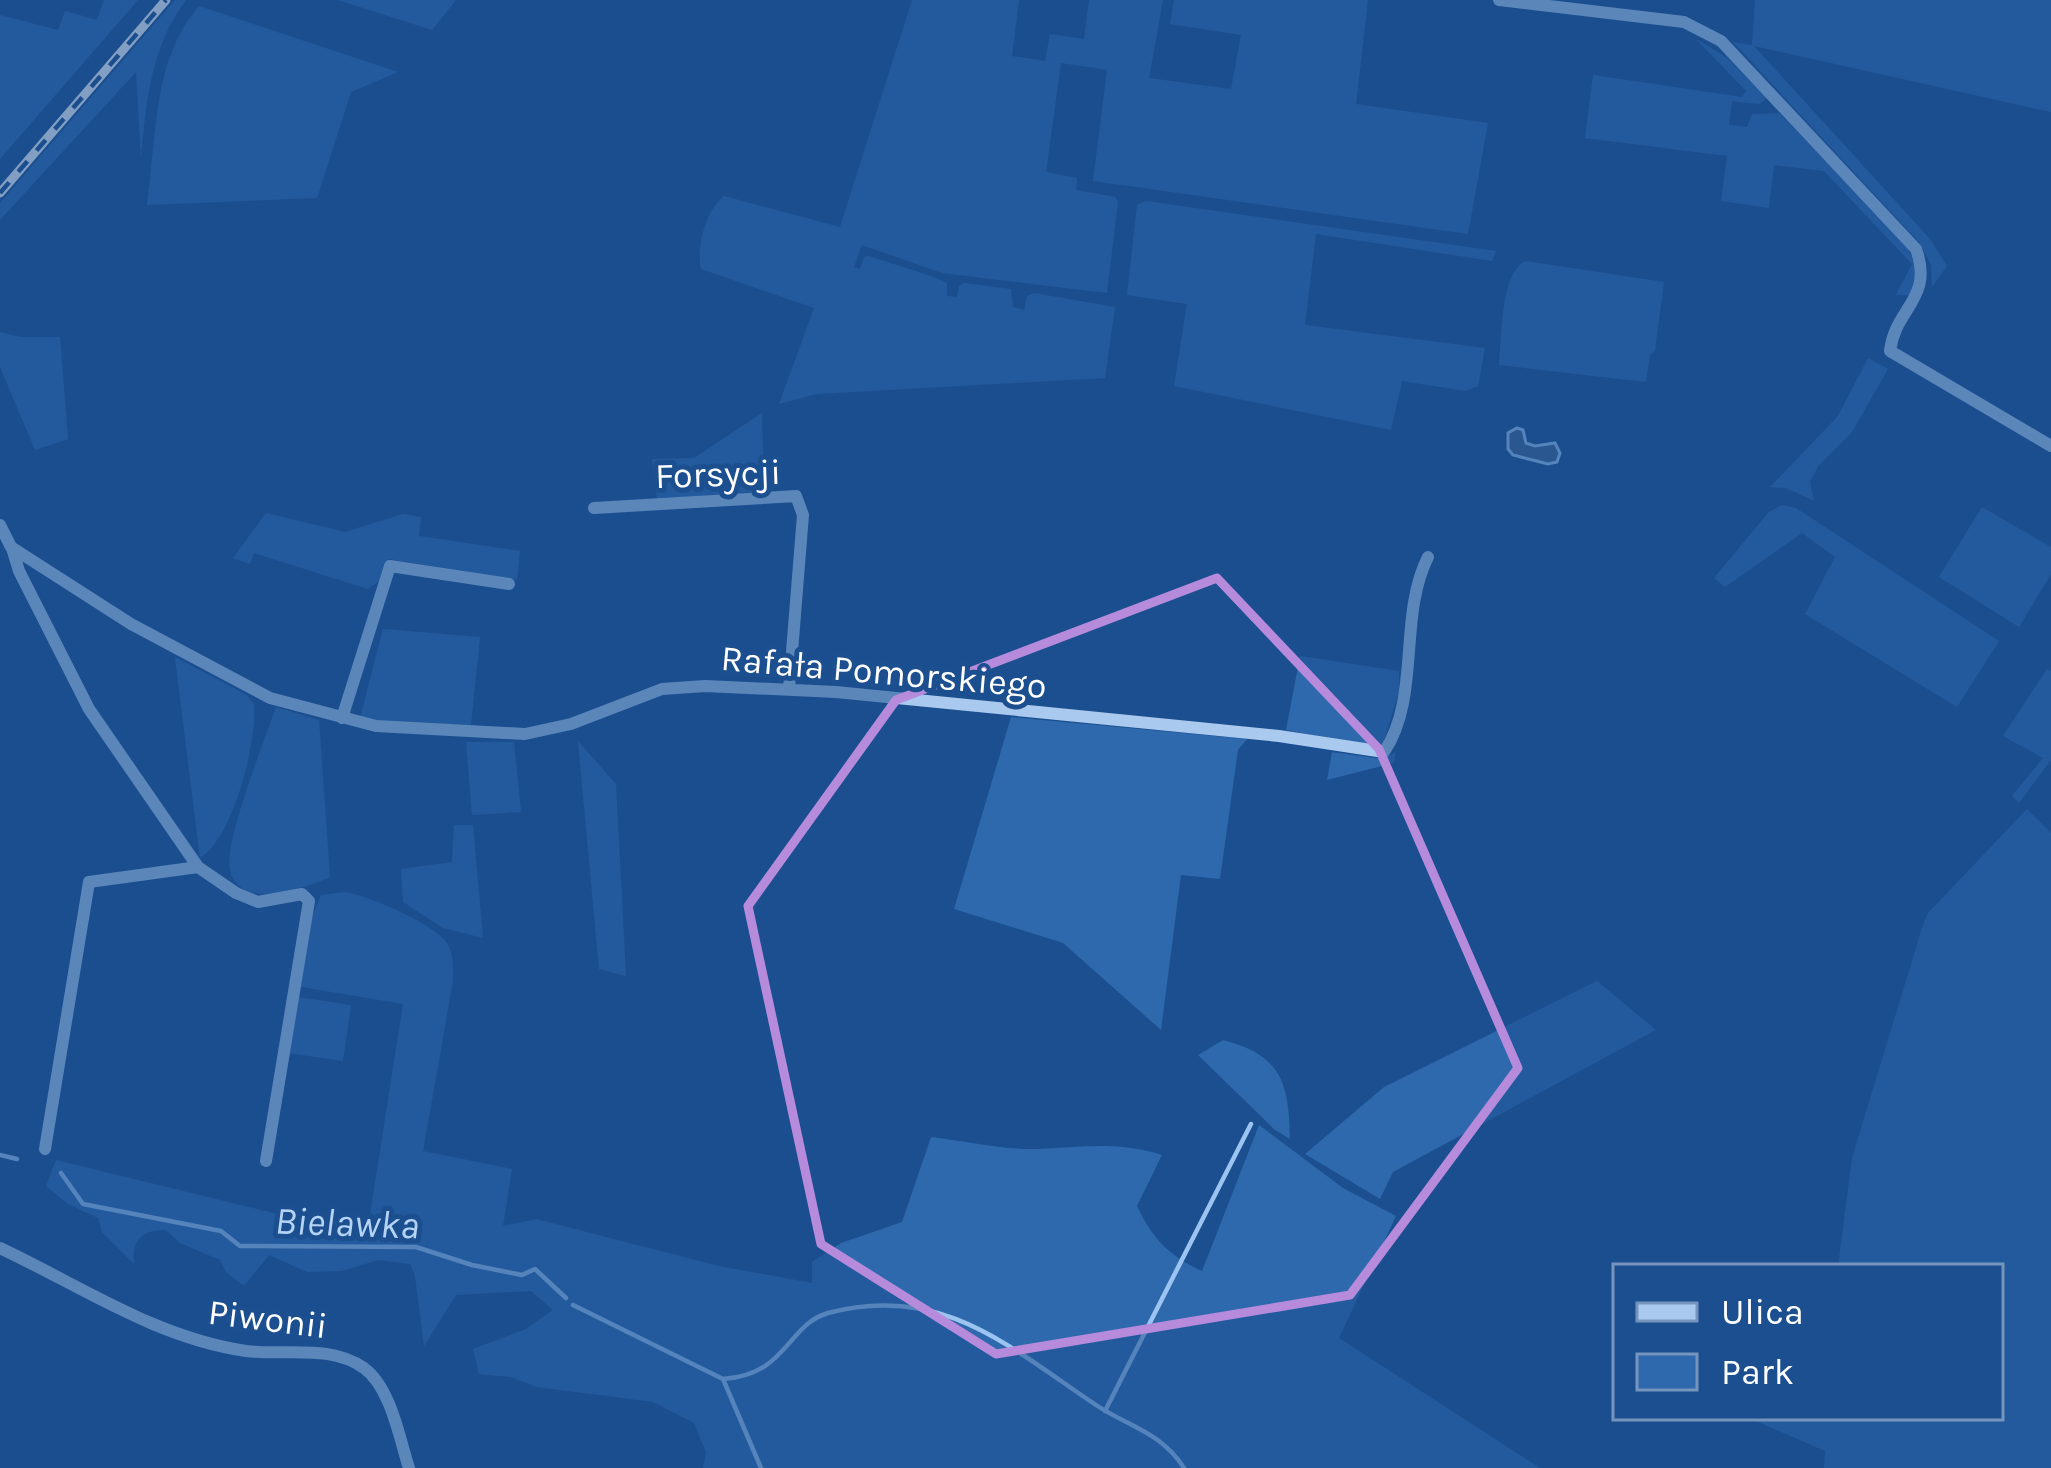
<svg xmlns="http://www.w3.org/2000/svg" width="2051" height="1468" font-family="Karla,sans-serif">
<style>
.green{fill:#2e69ad}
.water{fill:#3c6290;stroke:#9cc4f0;stroke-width:3}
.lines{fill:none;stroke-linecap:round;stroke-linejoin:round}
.stream{stroke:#9cc4f0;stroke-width:4.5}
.street{stroke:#a9c9ee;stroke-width:12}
.rail-casing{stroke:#fff;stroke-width:9}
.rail{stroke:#1b4f8f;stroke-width:4.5;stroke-dasharray:14;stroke-linecap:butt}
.marked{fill:none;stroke:#b68bdc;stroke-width:9;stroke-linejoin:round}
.labels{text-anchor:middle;stroke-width:10;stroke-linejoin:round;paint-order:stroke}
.street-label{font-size:36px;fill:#fff;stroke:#1b4f8f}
.water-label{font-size:39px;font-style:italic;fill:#b5d3f5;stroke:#1b4f8f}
</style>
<rect width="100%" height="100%" fill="#1b4f8f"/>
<path class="green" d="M 104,0 L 138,0 L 0,159 L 0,15 L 58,30 L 65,11 L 97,20 Z
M 175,0 L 186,0 C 151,46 146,101 141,158 L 136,72 L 0,220 L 0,203 Z
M 338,0 L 456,0 L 432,30 Z
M 912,0 L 1019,0 L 1012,56 L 1045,61 L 1050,34 L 1084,39 L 1089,0 L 1163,0 L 1149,78 L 1231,89 L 1241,35 L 1170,24 L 1174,0 L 1368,0 L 1356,104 L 1488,123 L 1468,234 L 1093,181 L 1107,70 L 1061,63 L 1046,172 L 1077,178 L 1076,190 L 1115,197 L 1118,202 L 1107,293 L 942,273 L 862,245 L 854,267 L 860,269 L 864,257 L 869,256 C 894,265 924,272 947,283 L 947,296 L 957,297 L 959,286 L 964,283 L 1011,289 L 1013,307 L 1024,310 L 1027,296 L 1034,293 L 1115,307 L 1105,378 L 817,394 L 779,404 L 814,308 L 701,269 C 696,247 706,210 724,196 L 840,227 Z
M 1755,0 L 2051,0 L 2051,112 L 1754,46 L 1930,239 L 1947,266 L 1932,287 L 1931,265 L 1919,242 L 1733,42 L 1752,45 Z
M 199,6 L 398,72 L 351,92 L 317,198 L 147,205 C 157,138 152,60 199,6 Z
M 1696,39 L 1726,57 L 1767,98 L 1759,104 L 1732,101 L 1729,125 L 1747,127 L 1752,114 L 1779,113 L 1905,244 C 1916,260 1918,277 1909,295 L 1896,295 L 1912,264 L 1824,171 L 1774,165 L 1769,208 L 1721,201 L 1727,156 L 1585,138 L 1593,75 L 1742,97 L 1746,91 Z
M 1146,201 L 1496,251 L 1492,261 L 1316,234 L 1305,325 L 1485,348 L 1478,386 L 1465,391 L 1402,381 L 1391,430 L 1174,386 L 1187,304 L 1127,295 L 1137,205 Z
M 1526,261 L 1664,282 L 1655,350 L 1650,355 L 1646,382 L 1499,365 C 1502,338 1500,272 1526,261 Z
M 0,332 L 20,337 L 60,337 L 68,439 L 35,450 L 0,367 Z
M 1868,358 L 1888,369 L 1852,432 L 1818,466 L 1810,482 L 1814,501 L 1786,488 L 1770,487 L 1838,416 Z
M 762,413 L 764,491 L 657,499 L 652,459 L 694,458 Z
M 1782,505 L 1796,508 L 1999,641 L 1957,707 L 1805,614 L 1835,557 L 1802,533 L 1725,587 L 1714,578 L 1769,512 Z
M 1982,507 L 2051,547 L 2051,574 L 2019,627 L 1939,577 Z
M 266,513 L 345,532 L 403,514 L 421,517 L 419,536 L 520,551 L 517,580 L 389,559 L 378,582 L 368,589 L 254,553 L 250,564 L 233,558 Z
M 383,629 L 480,637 L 471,725 L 380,722 L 360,718 Z
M 1300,656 L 1399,671 L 1399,692 L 1383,743 L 1374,747 L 1286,730 Z
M 175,657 L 247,695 L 254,705 C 257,743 233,838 200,858 Z
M 2047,669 L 2051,671 L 2051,760 L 2019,803 L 2012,796 L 2043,758 L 2003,736 Z
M 276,707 L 319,720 L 330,877 C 305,888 239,912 230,870 C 224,840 265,740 276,707 Z
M 1011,717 L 1247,739 L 1238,750 L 1220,879 L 1181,875 L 1161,1030 L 1063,943 L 954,909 Z
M 578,741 L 616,784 L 626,976 L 599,969 Z
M 466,742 L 514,742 L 521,812 L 472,815 Z
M 1332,752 L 1383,759 L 1396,752 L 1394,763 L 1327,780 Z
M 2027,809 L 2051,833 L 2051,1468 L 1824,1468 L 1825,1451 L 1747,1417 L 2000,1417 L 2000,1267 L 1838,1267 L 1852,1158 L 1923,925 L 1928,913 Z
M 454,825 L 473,825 L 483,938 L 443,928 L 403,902 L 401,869 L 452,862 Z
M 344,892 C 366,894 436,925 447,943 C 454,955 453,968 453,981 L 423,1151 L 512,1169 L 503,1226 L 536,1219 L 719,1266 L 812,1283 L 812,1262 L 841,1243 L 902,1222 L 931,1137 C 965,1141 1003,1150 1038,1149 C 1082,1147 1119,1141 1162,1155 L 1137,1206 C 1153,1239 1168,1255 1202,1271 L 1259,1125 L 1343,1188 L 1396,1216 L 1339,1338 L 1540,1468 L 703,1468 L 706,1452 L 694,1423 L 653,1402 L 537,1387 L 511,1377 L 479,1374 L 473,1349 L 526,1329 L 553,1310 L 531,1291 L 456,1295 L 424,1346 L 415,1276 L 410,1264 L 378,1260 L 342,1271 L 307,1272 L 269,1255 L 244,1286 L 226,1272 L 220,1260 L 180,1243 L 166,1230 C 142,1229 131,1241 134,1264 L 102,1232 L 98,1218 L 68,1204 L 46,1186 L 56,1160 L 315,1223 L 369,1221 L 403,1004 L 301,987 L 309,925 L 321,895 Z
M 1597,981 L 1656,1030 L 1393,1172 L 1380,1199 L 1305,1154 L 1384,1087 Z
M 298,997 L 351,1005 L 343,1061 L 288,1053 Z
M 1223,1040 C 1281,1055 1289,1082 1290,1139 L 1275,1130 L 1198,1055 Z"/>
<path class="water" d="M 1517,428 L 1523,430 L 1526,443 L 1535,446 L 1555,443 L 1560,453 L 1557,462 L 1548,464 L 1513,455 L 1508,449 L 1508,433 Z"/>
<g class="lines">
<path class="stream" d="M 0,1155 L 17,1159
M 61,1173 L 83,1204 L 221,1231 L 240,1246 L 416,1247 L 472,1265 L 522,1275 L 535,1269 L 566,1298
M 573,1305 L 723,1379 L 761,1468
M 723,1379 C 787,1375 787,1325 828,1313 C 942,1283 1009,1347 1096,1405 C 1129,1427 1161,1432 1184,1468
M 1105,1411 L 1251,1124"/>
<path class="street" d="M 1499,0 L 1684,22 L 1721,41 L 1916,249 C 1934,299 1895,308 1890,351 L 2051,446
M 594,508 L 796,496 L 803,515 L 789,689
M 0,525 L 11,547 L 131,624 L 270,698 L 376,726 L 525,734 L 571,724 L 662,689 L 705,686 L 836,692 L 1279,736 L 1384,752 C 1421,697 1398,616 1428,557
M 12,548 L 19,571 L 89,709 L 198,867 L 236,893 L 258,902 L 302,894 L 309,901 L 266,1161
M 342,718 L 390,566 L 509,584
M 45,1149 L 89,882 L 198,867
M 0,1248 C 81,1286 156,1338 246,1351 C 285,1356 330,1344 364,1368 C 391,1388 399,1437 409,1468"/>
<defs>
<path id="rail" d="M 0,193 L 166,0"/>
</defs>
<use href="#rail" class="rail-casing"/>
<use href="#rail" class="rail"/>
</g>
<path d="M0 0H2051V1468H0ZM 1217,578 L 1379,749 L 1518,1068 L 1350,1295 L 996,1354 L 821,1244 L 748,906 L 896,700 Z" fill="#1b4f8f" fill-opacity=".55" fill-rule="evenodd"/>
<path class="marked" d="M 1217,578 L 1379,749 L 1518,1068 L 1350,1295 L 996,1354 L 821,1244 L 748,906 L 896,700 Z"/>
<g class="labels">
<g class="street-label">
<text transform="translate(718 473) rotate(-2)" y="13">Forsycji</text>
<text transform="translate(884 671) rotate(5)" y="13">Rafała Pomorskiego</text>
<text transform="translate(268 1318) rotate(7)" y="13">Piwonii</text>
</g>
<g class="water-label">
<text transform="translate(347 1222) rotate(2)" y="14">Bielawka</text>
</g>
</g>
<rect x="1613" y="1264" width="390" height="156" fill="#1b4f8f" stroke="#7695bc" stroke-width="3"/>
<rect x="1637" y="1303" width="60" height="18" fill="#a9c9ee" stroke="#7695bc" stroke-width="3"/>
<text x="1721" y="1324" font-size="36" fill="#ffffff">Ulica</text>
<rect x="1637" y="1354" width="60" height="36" fill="#2e69ad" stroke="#7695bc" stroke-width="3"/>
<text x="1721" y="1384" font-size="36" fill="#ffffff">Park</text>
</svg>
